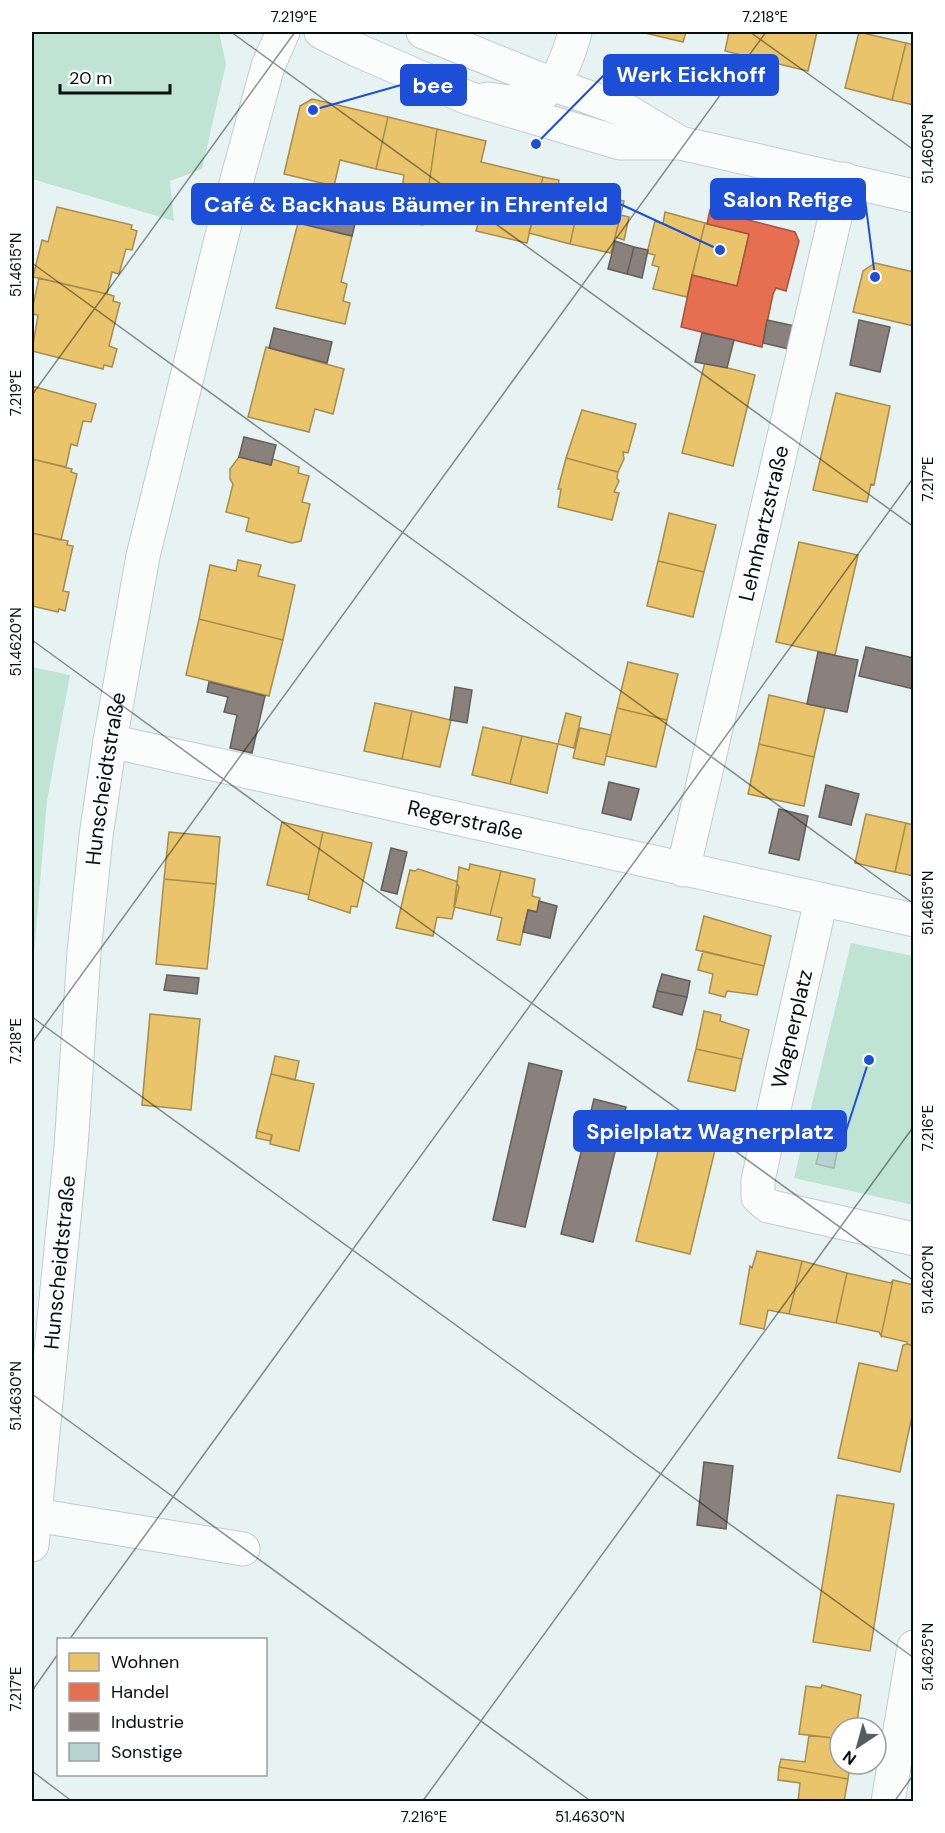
<svg xmlns="http://www.w3.org/2000/svg" width="945" height="1833" font-family="'DM Sans',sans-serif">
<style>
.green{fill:#bfe4d4}
.homes{fill:#e9c46a;stroke:#a58d4e;stroke-width:1.5}
.shops{fill:#e76f51;stroke:#a4523d;stroke-width:1.5}
.industry{fill:#8a817c;stroke:#635e5b;stroke-width:1.5}
.building{fill:#b7d3cf;stroke:#a9b2b2;stroke-width:1.5}
.lines{fill:none;stroke-linecap:round;stroke-linejoin:round}
.minor-casing{stroke:#c2cbcb;stroke-width:35}
.major-casing{stroke:#c2cbcb;stroke-width:35}
.minor{stroke:#fbfdfd;stroke-width:33}
.major{stroke:#fbfdfd;stroke-width:33}
.ticks{fill:none;stroke:#070e0e;stroke-width:1.5;stroke-opacity:0.45}
.labels{text-anchor:middle;stroke-width:6;stroke-linejoin:round;paint-order:stroke}
.street-label{font-size:21px;fill:#070e0e;stroke:#fff}
.leader{fill:none;stroke:#1d4ed8;stroke-width:2}
.callout-dot{fill:#1d4ed8;stroke:#fff;stroke-width:2}
.callout{fill:#1d4ed8;stroke:#1d4ed8;stroke-width:2}
.callout-label{font-size:22px;text-anchor:middle;font-weight:bold;fill:#fff}
.neatline{fill:none;stroke:#070e0e;stroke-width:2}
.ticks-label{font-size:15px;text-anchor:middle;fill:#070e0e}
</style>
<rect width="100%" height="100%" fill="#e7f3f3"/>
<path class="green" d="M 32,32 L 219,32 L 226,64 L 202,169 L 170,181 L 174,221 L 32,179 Z
M 32,667 L 70,675 L 47,801 L 32,977 Z
M 851,943 L 913,956 L 913,1205 L 794,1178 Z"/>
<path class="homes" d="M 641,32 L 686,32 L 683,42 Z
M 729,32 L 817,32 L 808,71 L 725,51 Z
M 859,32 L 906,43 L 892,100 L 845,88 Z
M 906,43 L 914,45 L 914,105 L 892,100 Z
M 312,99 L 388,117 L 376,169 L 340,160 L 334,186 L 284,174 L 300,106 Z
M 388,117 L 437,129 L 423,225 L 397,221 L 404,175 L 376,169 Z
M 437,129 L 486,141 L 481,162 L 543,177 L 527,243 L 476,231 L 483,206 L 440,196 L 437,214 L 425,212 Z
M 543,177 L 559,180 L 558,186 L 582,191 L 570,244 L 529,233 Z
M 582,191 L 624,201 L 611,253 L 570,244 Z
M 57,207 L 132,225 L 131,229 L 137,231 L 132,250 L 126,249 L 119,274 L 112,272 L 107,294 L 33,277 L 42,240 L 48,242 Z
M 665,212 L 705,223 L 687,297 L 653,289 L 659,267 L 652,265 L 655,255 L 647,253 L 655,221 L 663,224 Z
M 621,215 L 629,217 L 624,240 L 615,237 Z
M 298,223 L 352,236 L 341,282 L 347,284 L 343,301 L 350,303 L 345,324 L 276,308 Z
M 705,223 L 749,234 L 737,286 L 692,275 Z
M 875,263 L 914,272 L 914,326 L 853,312 L 863,271 Z
M 39,278 L 107,294 L 114,296 L 113,301 L 120,303 L 109,346 L 117,349 L 112,367 L 104,365 L 103,369 L 32,351 L 38,315 L 32,314 L 32,310 Z
M 266,347 L 344,369 L 333,414 L 315,409 L 309,432 L 248,417 Z
M 705,362 L 755,375 L 733,466 L 682,453 Z
M 32,386 L 96,404 L 91,422 L 83,421 L 77,446 L 71,444 L 66,467 L 32,459 Z
M 836,393 L 890,406 L 874,485 L 871,484 L 867,502 L 813,490 Z
M 582,410 L 636,424 L 628,453 L 623,452 L 624,459 L 618,472 L 566,458 Z
M 239,457 L 271,465 L 272,459 L 299,467 L 298,473 L 309,476 L 302,502 L 310,504 L 301,541 L 292,543 L 246,531 L 249,518 L 226,512 L 233,484 L 230,479 L 230,469 Z
M 566,458 L 618,472 L 617,478 L 619,481 L 614,492 L 619,493 L 612,520 L 558,507 L 561,489 L 558,489 Z
M 32,459 L 72,469 L 71,472 L 77,474 L 61,540 L 32,533 Z
M 669,513 L 716,525 L 704,572 L 658,561 Z
M 32,533 L 68,541 L 67,545 L 73,546 L 63,591 L 69,592 L 65,611 L 59,609 L 58,612 L 32,606 Z
M 799,542 L 858,555 L 835,655 L 776,642 Z
M 238,560 L 261,565 L 258,576 L 295,585 L 283,640 L 199,619 L 210,565 L 236,571 Z
M 658,561 L 704,572 L 693,617 L 647,606 Z
M 199,619 L 283,640 L 269,696 L 186,675 Z
M 628,662 L 678,674 L 667,720 L 617,708 Z
M 769,695 L 825,708 L 814,757 L 759,744 Z
M 375,703 L 412,711 L 402,759 L 364,751 Z
M 617,708 L 667,720 L 656,767 L 606,756 Z
M 412,711 L 451,720 L 440,767 L 402,759 Z
M 566,713 L 581,717 L 574,748 L 558,744 Z
M 483,727 L 522,736 L 510,784 L 472,775 Z
M 580,728 L 611,735 L 604,765 L 573,758 Z
M 522,736 L 558,744 L 547,793 L 510,784 Z
M 759,744 L 814,757 L 804,806 L 748,794 Z
M 866,814 L 906,823 L 895,872 L 855,863 Z
M 282,822 L 323,832 L 309,895 L 267,885 Z
M 906,823 L 914,825 L 914,876 L 895,872 Z
M 169,832 L 220,837 L 216,884 L 164,879 Z
M 323,832 L 372,843 L 357,907 L 351,906 L 350,913 L 308,899 Z
M 470,864 L 501,871 L 490,915 L 454,907 L 459,867 L 469,870 Z
M 418,869 L 456,881 L 459,887 L 452,919 L 437,917 L 433,936 L 396,928 L 410,870 L 415,871 Z
M 501,871 L 535,879 L 532,896 L 540,898 L 537,912 L 528,910 L 520,945 L 497,940 L 502,918 L 490,915 Z
M 164,879 L 216,884 L 207,969 L 156,964 Z
M 704,916 L 771,936 L 764,966 L 696,950 Z
M 703,951 L 764,966 L 757,995 L 727,991 L 725,997 L 709,993 L 713,974 L 698,970 Z
M 704,1011 L 721,1015 L 720,1021 L 749,1030 L 742,1059 L 696,1049 Z
M 150,1014 L 200,1019 L 191,1110 L 142,1105 Z
M 696,1049 L 742,1059 L 735,1091 L 688,1081 Z
M 275,1056 L 299,1061 L 295,1080 L 271,1074 Z
M 271,1074 L 314,1084 L 299,1151 L 270,1144 L 272,1135 L 257,1131 Z
M 667,1115 L 720,1129 L 690,1254 L 636,1241 Z
M 257,1131 L 272,1135 L 270,1141 L 256,1138 Z
M 757,1251 L 802,1261 L 789,1314 L 768,1310 L 764,1329 L 740,1324 L 750,1266 L 752,1268 Z
M 802,1261 L 847,1273 L 836,1323 L 789,1314 Z
M 847,1273 L 891,1283 L 893,1280 L 881,1336 L 879,1332 L 836,1323 Z
M 893,1280 L 914,1285 L 914,1346 L 907,1344 L 907,1342 L 881,1336 Z
M 907,1344 L 914,1346 L 914,1407 L 900,1472 L 838,1458 L 859,1363 L 897,1371 L 903,1345 Z
M 837,1495 L 894,1504 L 870,1651 L 813,1642 Z
M 822,1685 L 861,1695 L 856,1728 L 840,1728 L 840,1739 L 799,1734 L 806,1686 L 821,1688 Z
M 809,1735 L 840,1739 L 840,1764 L 850,1764 L 848,1779 L 779,1767 L 781,1759 L 805,1762 Z
M 779,1767 L 848,1779 L 844,1802 L 798,1802 L 800,1783 L 778,1780 Z"/>
<path class="shops" d="M 710,210 L 795,232 L 799,241 L 786,291 L 776,288 L 773,294 L 762,347 L 681,327 L 692,275 L 737,286 L 749,234 L 707,224 Z"/>
<path class="industry" d="M 301,207 L 356,220 L 352,236 L 298,223 Z
M 615,241 L 634,247 L 627,274 L 608,269 Z
M 634,247 L 648,250 L 642,278 L 627,274 Z
M 767,320 L 795,326 L 789,349 L 763,343 Z
M 859,320 L 890,327 L 880,372 L 850,365 Z
M 274,328 L 332,342 L 327,363 L 269,348 Z
M 702,333 L 734,340 L 727,368 L 695,362 Z
M 244,437 L 276,445 L 271,465 L 239,457 Z
M 866,647 L 914,658 L 914,689 L 859,676 Z
M 818,652 L 858,660 L 847,712 L 807,704 Z
M 209,682 L 265,696 L 252,753 L 230,748 L 237,715 L 224,712 L 228,697 L 207,692 Z
M 455,687 L 472,690 L 467,723 L 450,720 Z
M 609,782 L 639,789 L 631,820 L 602,813 Z
M 826,785 L 859,794 L 851,825 L 819,817 Z
M 779,809 L 808,816 L 799,860 L 769,853 Z
M 391,848 L 407,852 L 397,894 L 381,890 Z
M 539,901 L 557,906 L 550,938 L 523,932 L 528,910 L 537,912 Z
M 662,974 L 690,981 L 687,997 L 657,991 Z
M 167,975 L 199,978 L 197,994 L 164,990 Z
M 657,991 L 687,997 L 682,1015 L 653,1007 Z
M 529,1063 L 562,1071 L 525,1227 L 493,1220 Z
M 594,1099 L 626,1107 L 593,1242 L 561,1234 Z
M 704,1462 L 733,1466 L 726,1529 L 697,1525 Z"/>
<path class="building" d="M 820,1148 L 837,1152 L 834,1168 L 816,1164 Z"/>
<g class="lines">
<defs>
<g id="minor">
<path d="M 487,99 C 498,100 510,103 521,102 C 554,99 568,59 575,32"/>
<path id="s1" d="M 110,741 L 914,920"/>
<path id="s2" d="M 683,870 L 844,179"/>
<path d="M 821,900 L 758,1180 L 758,1197 L 768,1206 L 914,1239"/>
<path d="M 35,1515 L 243,1549"/>
<path id="s3" d="M 32,1545 L 71,1147 L 84,953 L 96,836 L 110,741 L 143,556 L 223,231 L 268,66 L 283,32"/>
<path d="M 888,1802 L 914,1647"/>
</g>
<path id="major" d="M 321,32 L 357,50 L 468,98 L 620,143 L 680,143 L 914,196
M 423,32 L 552,84 L 627,111 L 680,143"/>
</defs>
<use href="#minor" class="minor-casing"/>
<use href="#major" class="major-casing"/>
<use href="#minor" class="minor"/>
<use href="#major" class="major"/>
</g>
<path class="ticks" d="M 231,32 L 914,527M 750,32 L 914,150M 32,263 L 914,904M 32,395 L 295,32M 32,640 L 914,1281M 32,1017 L 914,1658M 32,1043 L 766,32M 32,1394 L 592,1802M 69,1640 L 914,477M 32,1691 L 58,1654M 32,1771 L 73,1802M 422,1802 L 914,1126M 894,1802 L 914,1774"/>
<g class="labels">
<g class="street-label">
<text dy="7" stroke="none"><textPath href="#s2" startOffset="356">Lehnhartzstraße</textPath></text>
<text dy="7" stroke="none"><textPath href="#s3" startOffset="770">Hunscheidtstraße</textPath></text>
<text dy="7" stroke="none"><textPath href="#s1" startOffset="364">Regerstraße</textPath></text>
<text transform="translate(792 1029) rotate(-77)" y="7">Wagnerplatz</text>
<text dy="7" stroke="none"><textPath href="#s3" startOffset="284">Hunscheidtstraße</textPath></text>
</g>
</g>
<path class="leader" d="M536 144L604 75M313 110L401 85M875 277L865 199M720 250L620 204M869 1060L846 1131"/>
<g class="callout-dot">
<circle cx="536" cy="144" r="6"/>
<circle cx="313" cy="110" r="6"/>
<circle cx="875" cy="277" r="6"/>
<circle cx="720" cy="250" r="6"/>
<circle cx="869" cy="1060" r="6"/>
</g>
<g class="callout">
<rect x="604" y="55" width="174" height="40" rx="6"/>
<rect x="401" y="65" width="65" height="40" rx="6"/>
<rect x="711" y="179" width="154" height="40" rx="6"/>
<rect x="192" y="184" width="428" height="40" rx="6"/>
<rect x="574" y="1111" width="272" height="40" rx="6"/>
</g>
<g class="callout-label">
<text x="691" y="82">Werk Eickhoff</text>
<text x="433" y="93">bee</text>
<text x="788" y="207">Salon Refige</text>
<text x="406" y="212">Café &amp; Backhaus Bäumer in Ehrenfeld</text>
<text x="710" y="1139">Spielplatz Wagnerplatz</text>
</g>
<rect width="945" height="1833" fill="none" stroke="#ffffff" stroke-width="66"/>
<rect x="57" y="1638" width="210" height="138" fill="#ffffff" stroke="#9c9f9f" stroke-width="1.5"/>
<rect x="69" y="1653" width="30" height="18" fill="#e9c46a" stroke="#9c9f9f" stroke-width="1.5"/>
<text x="111" y="1668" font-size="18" fill="#070e0e">Wohnen</text>
<rect x="69" y="1683" width="30" height="18" fill="#e76f51" stroke="#9c9f9f" stroke-width="1.5"/>
<text x="111" y="1698" font-size="18" fill="#070e0e">Handel</text>
<rect x="69" y="1713" width="30" height="18" fill="#8a817c" stroke="#9c9f9f" stroke-width="1.5"/>
<text x="111" y="1728" font-size="18" fill="#070e0e">Industrie</text>
<rect x="69" y="1743" width="30" height="18" fill="#b7d3cf" stroke="#9c9f9f" stroke-width="1.5"/>
<text x="111" y="1758" font-size="18" fill="#070e0e">Sonstige</text>
<g transform="translate(858 1746) rotate(216)"><circle r="28" fill="#ffffff" stroke="#9c9f9f" stroke-width="1.5"/>
<path d="M0-4.5L10 22L0 15L-10 22Z" fill="#555e5e"/>
<text y="-9" font-size="16" font-weight="bold" text-anchor="middle" fill="#070e0e">N</text>
</g>
<path d="M60 84v9h110v-9" fill="none" stroke="#070e0e" stroke-width="3"/>
<text x="69" y="84" font-size="18" fill="#070e0e" stroke="#ffffff" stroke-width="4.5" paint-order="stroke">20 m</text>
<rect x="33" y="33" width="879" height="1767" class="neatline"/>
<g class="ticks-label">
<text x="294" y="22">7.219°E</text>
<text x="765" y="22">7.218°E</text>
<text transform="translate(928 149) rotate(-90)" y="5">51.4605°N</text>
<text transform="translate(16 265) rotate(-90)" y="5">51.4615°N</text>
<text transform="translate(16 393) rotate(-90)" y="5">7.219°E</text>
<text transform="translate(928 479) rotate(-90)" y="5">7.217°E</text>
<text transform="translate(16 642) rotate(-90)" y="5">51.4620°N</text>
<text transform="translate(928 903) rotate(-90)" y="5">51.4615°N</text>
<text transform="translate(16 1041) rotate(-90)" y="5">7.218°E</text>
<text transform="translate(928 1128) rotate(-90)" y="5">7.216°E</text>
<text transform="translate(928 1280) rotate(-90)" y="5">51.4620°N</text>
<text transform="translate(16 1396) rotate(-90)" y="5">51.4630°N</text>
<text transform="translate(928 1657) rotate(-90)" y="5">51.4625°N</text>
<text transform="translate(16 1689) rotate(-90)" y="5">7.217°E</text>
<text x="424" y="1822">7.216°E</text>
<text x="590" y="1822">51.4630°N</text>
</g>
</svg>
